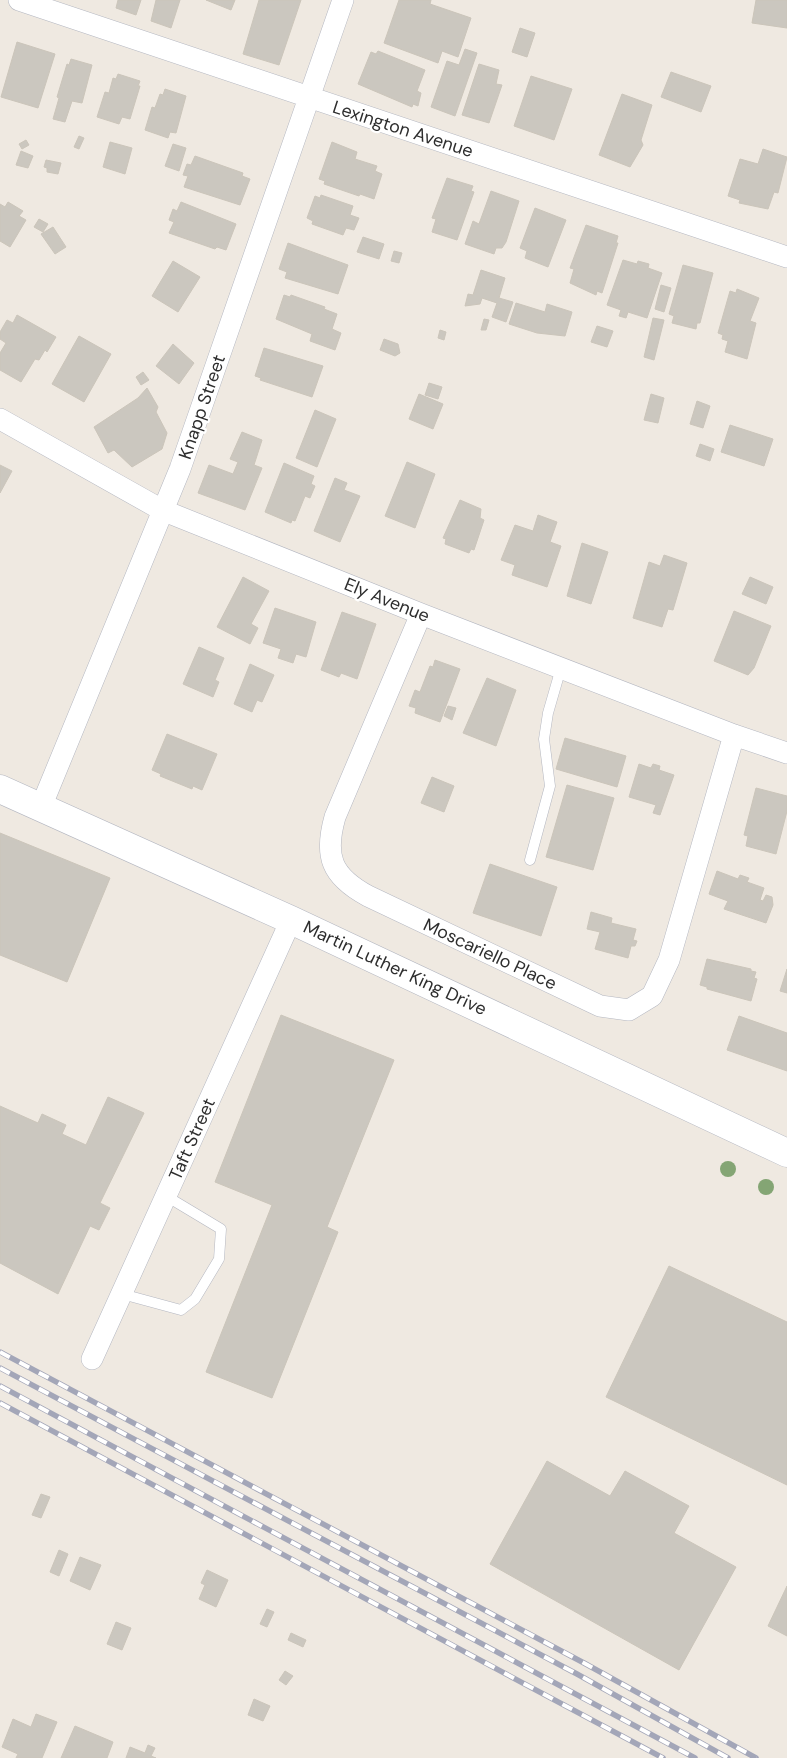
<svg xmlns="http://www.w3.org/2000/svg" width="787" height="1758" font-family="'DM Sans',sans-serif">
<style>
.building{fill:#cbc7bf;stroke:#cbc5ba}
.lines{fill:none;stroke-linecap:round;stroke-linejoin:round}
.lane-casing{stroke:#b4b7c1;stroke-width:11}
.street-casing{stroke:#b4b7c1;stroke-width:22}
.secondary-casing{stroke:#b4b7c1;stroke-width:29}
.lane{stroke:#fff;stroke-width:10}
.street{stroke:#fff;stroke-width:21}
.secondary{stroke:#fff;stroke-width:28}
.rail-casing{stroke:#a3a6b8;stroke-width:5.5}
.rail{stroke:#fff;stroke-width:4;stroke-dasharray:11;stroke-linecap:butt}
.tree{fill:#84a574}
.labels{text-anchor:middle;stroke-width:4.5;stroke-linejoin:round;paint-order:stroke}
.street-label{font-size:18px;fill:#2e2e2e;stroke:#fff}
</style>
<rect width="100%" height="100%" fill="#efe9e1"/>
<path class="building" d="M 118,0 L 141,0 L 136,15 L 116,8 Z
M 156,0 L 180,0 L 171,28 L 151,21 Z
M 206,0 L 235,0 L 231,10 Z
M 259,0 L 301,0 L 279,65 L 243,54 Z
M 399,0 L 431,0 L 430,4 L 471,18 L 458,57 L 442,51 L 438,63 L 384,43 Z
M 756,0 L 787,0 L 787,28 L 752,23 Z
M 520,28 L 535,33 L 527,57 L 512,52 Z
M 17,42 L 55,54 L 38,108 L 1,97 Z
M 465,49 L 477,53 L 455,116 L 431,107 L 447,61 L 459,65 Z
M 378,51 L 425,70 L 417,91 L 421,93 L 418,106 L 413,104 L 412,107 L 358,84 L 371,52 L 376,54 Z
M 71,59 L 92,65 L 82,103 L 72,101 L 65,122 L 53,119 L 59,98 L 57,97 L 67,64 L 69,65 Z
M 479,64 L 499,70 L 496,84 L 502,85 L 489,123 L 462,115 Z
M 671,72 L 711,86 L 701,112 L 661,97 Z
M 118,74 L 140,81 L 138,86 L 140,86 L 130,119 L 122,117 L 119,124 L 97,117 L 105,92 L 109,93 L 113,78 L 116,79 Z
M 531,76 L 572,89 L 554,140 L 514,126 Z
M 165,89 L 186,96 L 176,133 L 170,132 L 168,138 L 145,130 L 152,107 L 155,108 L 160,94 L 163,95 Z
M 622,94 L 652,105 L 641,140 L 643,145 L 630,167 L 599,155 Z
M 79,136 L 84,138 L 79,149 L 74,147 Z
M 26,140 L 29,145 L 22,149 L 19,144 Z
M 110,142 L 132,148 L 125,174 L 103,167 Z
M 332,142 L 357,152 L 355,159 L 377,166 L 375,171 L 382,174 L 374,199 L 360,194 L 359,196 L 324,184 L 325,181 L 319,179 Z
M 173,144 L 186,148 L 179,171 L 165,166 Z
M 763,149 L 787,157 L 778,193 L 774,192 L 768,209 L 739,203 L 740,200 L 728,196 L 740,159 L 758,164 Z
M 21,151 L 33,156 L 28,168 L 16,165 Z
M 195,156 L 243,173 L 242,176 L 250,179 L 240,205 L 184,187 L 188,176 L 183,175 L 187,164 L 191,165 Z
M 46,160 L 61,163 L 58,174 L 47,172 L 47,168 L 44,167 Z
M 447,178 L 473,186 L 471,191 L 474,192 L 457,240 L 432,232 L 436,219 L 432,218 Z
M 491,191 L 519,201 L 506,242 L 502,248 L 496,248 L 494,254 L 465,244 L 473,221 L 479,224 Z
M 321,195 L 353,206 L 350,215 L 359,218 L 354,230 L 346,228 L 343,235 L 312,224 L 313,221 L 307,218 L 315,196 L 320,198 Z
M 8,202 L 23,211 L 19,216 L 26,220 L 10,247 L 0,241 L 0,204 L 5,207 Z
M 181,202 L 236,224 L 226,250 L 217,247 L 215,249 L 169,233 L 174,222 L 169,220 L 173,209 L 177,211 Z
M 535,208 L 566,220 L 548,267 L 525,258 L 527,251 L 520,248 Z
M 39,219 L 48,224 L 43,232 L 34,227 Z
M 586,225 L 618,236 L 616,243 L 618,243 L 602,293 L 597,291 L 596,295 L 570,283 L 574,269 L 570,268 Z
M 53,227 L 66,247 L 55,254 L 41,234 Z
M 363,237 L 384,244 L 379,259 L 357,252 Z
M 288,243 L 348,265 L 338,294 L 285,278 L 287,272 L 279,269 Z
M 394,251 L 402,253 L 399,263 L 391,261 Z
M 623,260 L 637,264 L 638,261 L 649,264 L 648,268 L 662,273 L 647,318 L 628,312 L 626,318 L 619,316 L 621,310 L 607,305 Z
M 173,261 L 200,277 L 178,312 L 152,296 Z
M 683,265 L 713,273 L 700,323 L 697,323 L 696,329 L 672,323 L 674,316 L 669,314 Z
M 481,270 L 505,278 L 499,298 L 513,302 L 506,322 L 492,317 L 497,303 L 482,298 L 480,304 L 465,306 L 468,294 L 473,295 Z
M 661,285 L 671,288 L 664,312 L 655,309 Z
M 737,289 L 759,298 L 750,321 L 756,323 L 747,359 L 725,352 L 728,341 L 722,339 L 723,335 L 718,333 L 730,291 L 736,293 Z
M 284,295 L 290,297 L 291,295 L 325,307 L 324,309 L 337,314 L 332,329 L 341,333 L 335,350 L 310,341 L 312,334 L 276,319 Z
M 516,303 L 545,312 L 547,304 L 572,312 L 565,336 L 537,333 L 509,324 Z
M 17,315 L 56,337 L 47,352 L 45,350 L 39,360 L 35,359 L 21,382 L 0,370 L 0,353 L 6,343 L 0,339 L 0,332 L 7,320 L 13,323 Z
M 653,318 L 664,320 L 654,360 L 644,357 Z
M 484,319 L 489,320 L 486,330 L 481,330 Z
M 597,326 L 613,331 L 607,347 L 591,342 Z
M 440,330 L 446,332 L 444,340 L 438,338 Z
M 79,336 L 111,354 L 84,402 L 52,384 Z
M 384,339 L 398,344 L 400,353 L 395,356 L 380,350 Z
M 173,344 L 194,363 L 179,384 L 156,366 Z
M 264,348 L 323,366 L 312,397 L 260,380 L 261,378 L 255,376 Z
M 143,372 L 149,380 L 141,385 L 136,377 Z
M 429,383 L 442,387 L 438,399 L 425,395 Z
M 147,388 L 158,407 L 156,412 L 167,433 L 162,449 L 132,467 L 114,450 L 108,453 L 94,427 L 138,398 Z
M 419,394 L 443,404 L 433,429 L 409,419 Z
M 651,394 L 664,398 L 658,423 L 644,420 Z
M 697,401 L 710,406 L 703,428 L 690,424 Z
M 315,410 L 336,419 L 317,467 L 296,458 Z
M 730,425 L 773,439 L 764,466 L 721,452 Z
M 242,432 L 262,440 L 254,465 L 262,468 L 245,510 L 198,493 L 209,465 L 233,474 L 238,462 L 230,459 Z
M 700,444 L 714,449 L 710,461 L 696,456 Z
M 407,462 L 435,474 L 415,528 L 385,516 Z
M 284,463 L 314,476 L 311,484 L 315,486 L 310,498 L 305,496 L 295,521 L 292,520 L 291,523 L 265,512 Z
M 0,465 L 12,471 L 0,493 Z
M 335,478 L 347,483 L 344,490 L 360,496 L 340,542 L 314,531 Z
M 460,500 L 481,509 L 480,518 L 484,520 L 474,550 L 471,549 L 469,553 L 445,544 L 446,539 L 443,538 Z
M 538,515 L 557,522 L 550,542 L 561,546 L 547,587 L 512,575 L 515,565 L 501,560 L 515,525 L 533,531 Z
M 582,543 L 608,552 L 591,604 L 567,596 Z
M 664,555 L 687,563 L 673,610 L 668,609 L 662,627 L 633,618 L 649,562 L 660,566 Z
M 243,577 L 269,591 L 251,624 L 258,628 L 250,644 L 217,627 Z
M 750,577 L 773,587 L 766,604 L 742,594 Z
M 275,608 L 316,622 L 306,657 L 296,654 L 293,663 L 278,658 L 281,649 L 263,643 Z
M 734,611 L 771,626 L 754,668 L 748,675 L 714,661 Z
M 342,612 L 376,624 L 357,679 L 341,673 L 339,677 L 321,670 Z
M 199,647 L 224,658 L 215,680 L 219,682 L 213,697 L 183,684 Z
M 435,660 L 460,669 L 440,722 L 415,713 L 416,708 L 409,706 L 415,690 L 420,692 L 430,666 L 433,667 Z
M 250,664 L 274,675 L 262,702 L 257,700 L 252,712 L 234,704 Z
M 487,678 L 516,690 L 496,746 L 463,733 Z
M 448,706 L 456,708 L 452,720 L 444,716 Z
M 167,734 L 217,754 L 202,790 L 193,786 L 192,789 L 160,776 L 161,774 L 152,770 Z
M 565,738 L 626,756 L 617,787 L 556,769 Z
M 639,764 L 651,768 L 653,764 L 660,766 L 659,770 L 674,775 L 660,815 L 653,813 L 656,805 L 629,797 Z
M 432,777 L 454,786 L 444,812 L 421,803 Z
M 567,785 L 614,798 L 593,870 L 546,857 Z
M 756,788 L 787,796 L 787,811 L 776,854 L 746,846 L 748,836 L 744,835 Z
M 0,833 L 110,878 L 67,982 L 0,955 Z
M 490,864 L 557,887 L 541,936 L 473,913 Z
M 717,871 L 738,879 L 740,875 L 749,878 L 747,882 L 764,888 L 760,900 L 763,901 L 766,895 L 772,897 L 773,905 L 766,923 L 724,909 L 728,901 L 709,894 Z
M 591,912 L 612,918 L 611,923 L 636,929 L 633,940 L 637,941 L 635,946 L 631,946 L 628,958 L 595,949 L 600,932 L 587,929 Z
M 707,959 L 751,969 L 751,971 L 756,972 L 754,978 L 757,979 L 751,1001 L 707,989 L 707,987 L 700,985 Z
M 787,969 L 787,993 L 780,991 Z
M 281,1015 L 394,1060 L 327,1227 L 338,1232 L 272,1398 L 206,1372 L 272,1205 L 215,1182 Z
M 739,1016 L 787,1033 L 787,1071 L 727,1050 Z
M 108,1097 L 144,1113 L 100,1203 L 110,1208 L 99,1230 L 90,1226 L 58,1294 L 0,1263 L 0,1106 L 38,1123 L 42,1114 L 66,1125 L 62,1134 L 86,1145 Z
M 669,1266 L 787,1322 L 787,1485 L 606,1397 Z
M 547,1461 L 610,1496 L 625,1471 L 689,1506 L 674,1533 L 736,1567 L 679,1670 L 490,1564 Z
M 41,1494 L 50,1497 L 41,1518 L 32,1515 Z
M 59,1550 L 68,1554 L 59,1576 L 50,1572 Z
M 80,1557 L 101,1565 L 90,1590 L 70,1581 Z
M 207,1570 L 228,1580 L 216,1607 L 199,1599 L 205,1585 L 201,1583 Z
M 787,1586 L 787,1636 L 768,1626 Z
M 267,1609 L 274,1612 L 267,1627 L 260,1624 Z
M 116,1622 L 131,1628 L 122,1650 L 107,1644 Z
M 291,1633 L 306,1640 L 303,1647 L 288,1640 Z
M 285,1671 L 293,1676 L 286,1685 L 279,1680 Z
M 254,1699 L 270,1706 L 263,1721 L 248,1715 Z
M 36,1714 L 57,1722 L 42,1758 L 16,1758 L 18,1754 L 2,1747 L 13,1719 L 31,1727 Z
M 75,1726 L 113,1742 L 107,1758 L 61,1758 Z
M 148,1745 L 155,1748 L 151,1756 L 156,1758 L 126,1758 L 130,1747 L 145,1753 Z"/>
<g class="lines">
<defs>
<path id="lane" d="M 530,860 L 550,786 L 544,739 L 548,713 L 561,668
M 122,1294 L 181,1310 L 195,1299 L 219,1259 L 221,1229 L 166,1196"/>
<path id="street" d="M 19,0 L 787,257
M 0,419 L 162,510 L 421,614 L 734,735 L 787,753
M 421,614 L 335,817 C 324,856 331,876 368,896 L 600,1006 L 629,1010 L 652,996 L 669,960 L 734,735
M 41,807 L 180,469 L 343,0
M 92,1359 L 291,920"/>
<path id="secondary" d="M 0,789 L 291,920 L 787,1153"/>
</defs>
<use href="#lane" class="lane-casing"/>
<use href="#street" class="street-casing"/>
<use href="#secondary" class="secondary-casing"/>
<use href="#lane" class="lane"/>
<use href="#street" class="street"/>
<use href="#secondary" class="secondary"/>
<defs>
<path id="rail" d="M 0,1352 L 584,1663 L 756,1758
M 0,1368 L 577,1674 L 728,1758
M 0,1386 L 695,1758
M 0,1403 L 663,1758"/>
</defs>
<use href="#rail" class="rail-casing"/>
<use href="#rail" class="rail"/>
</g>
<g class="tree">
<circle cx="728" cy="1169" r="8"/>
<circle cx="766" cy="1187" r="8"/>
</g>
<g class="labels">
<g class="street-label">
<text transform="translate(403 129) rotate(18)" y="6">Lexington Avenue</text>
<text transform="translate(202 407) rotate(-71)" y="6">Knapp Street</text>
<text transform="translate(387 600) rotate(22)" y="6">Ely Avenue</text>
<text transform="translate(490 954) rotate(25)" y="6">Moscariello Place</text>
<text transform="translate(395 968) rotate(25)" y="6">Martin Luther King Drive</text>
<text transform="translate(192 1139) rotate(-66)" y="6">Taft Street</text>
</g>
</g>
</svg>
